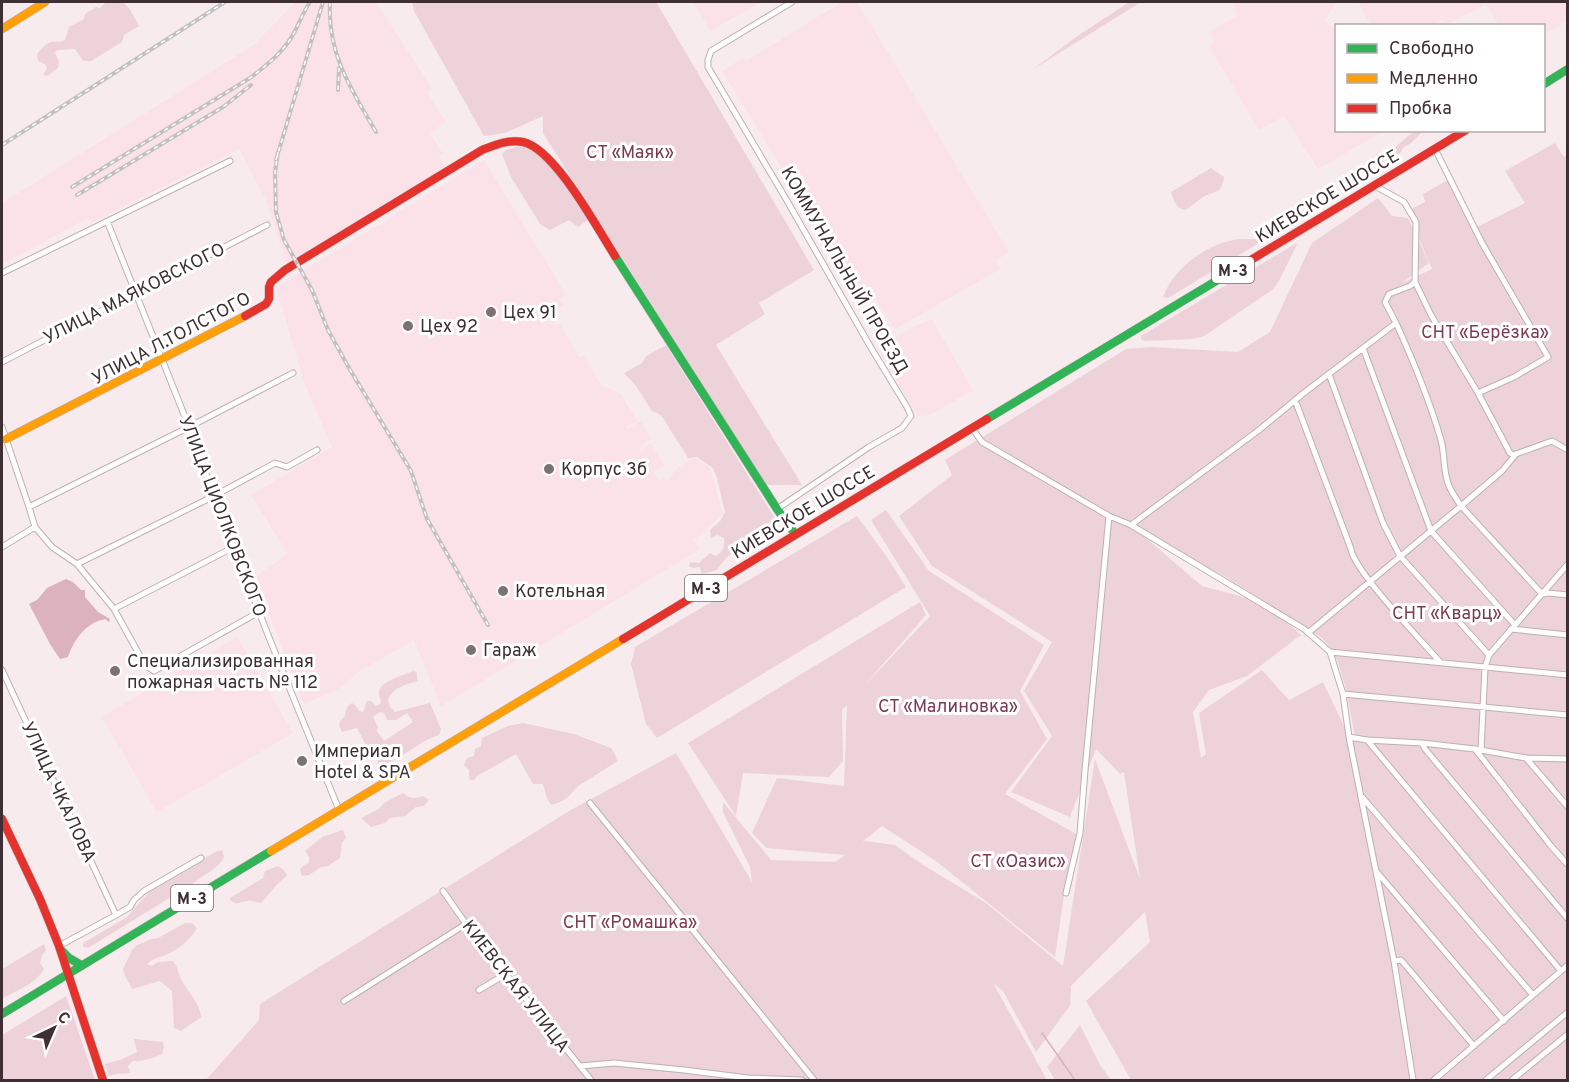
<svg xmlns="http://www.w3.org/2000/svg" width="1569" height="1082" font-family="Overpass,sans-serif">
<style>
.built{fill:#fbe1e8}
.green{fill:#edd2da;fill-rule:evenodd}
.water{fill:#dbb2bd}
.lines{fill:none;stroke-linecap:round;stroke-linejoin:round}
.stream{stroke:#dbb2bd;stroke-width:1.5}
.street-casing{stroke:#bcb1b4;stroke-width:7}
.fast-casing{stroke:#bcb1b4;stroke-width:9}
.slow-casing{stroke:#bcb1b4;stroke-width:9}
.jam-casing{stroke:#bcb1b4;stroke-width:9}
.street{stroke:#fefcfc;stroke-width:5}
.fast{stroke:#30b455;stroke-width:8}
.slow{stroke:#ff9f0a;stroke-width:8}
.jam{stroke:#e5322d;stroke-width:8}
.rail-casing{stroke:#c3c0c1;stroke-width:4}
.rail{stroke:#fff;stroke-width:1.5;stroke-dasharray:4.5;stroke-linecap:butt}
.poi-dot{fill:#7e7174;stroke:#fff;stroke-width:2}
.labels{text-anchor:middle;stroke-width:6;stroke-linejoin:round;paint-order:stroke}
.shield{fill:#fff;stroke:#776d70;stroke-width:1.5}
.shield-label{font-size:16px;font-weight:bold;fill:#3d2f33}
.park-label{font-size:18px;fill:#7e3a52;stroke:#fff}
.street-label{font-size:18px;fill:#3d2f33;stroke:#fff}
.poi-label{font-size:18px;fill:#3d2f33;stroke:#fff;text-anchor:start}
</style>
<rect width="100%" height="100%" fill="#f7ebee"/>
<path class="built" d="M 295,2 L 376,2 L 432,89 L 427,93 L 446,122 L 430,133 L 443,154 L 439,156 L 446,168 L 287,265 L 266,200 L 239,149 L 92,222 L 88,218 L 2,264 L 2,203 L 254,45 Z
M 693,2 L 761,2 L 710,31 Z
M 842,2 L 857,2 L 1009,252 L 995,261 L 1000,269 L 895,329 L 865,283 L 854,289 L 851,287 L 795,189 L 722,71 L 743,58 L 746,61 Z
M 1239,2 L 1337,2 L 1324,20 L 1336,31 L 1336,130 L 1383,131 L 1318,169 L 1284,116 L 1259,130 L 1209,46 L 1215,42 L 1209,32 L 1238,15 L 1232,5 Z
M 1358,2 L 1567,2 L 1567,21 L 1544,35 L 1544,26 L 1499,25 L 1486,4 L 1446,25 L 1442,19 L 1432,25 L 1371,25 Z
M 484,160 L 566,295 L 560,299 L 564,305 L 550,314 L 557,326 L 560,324 L 579,357 L 583,355 L 601,385 L 621,394 L 637,421 L 626,427 L 627,429 L 641,421 L 652,439 L 638,448 L 640,450 L 651,443 L 664,465 L 653,472 L 658,481 L 663,479 L 668,480 L 678,467 L 695,458 L 710,468 L 723,514 L 694,540 L 700,549 L 441,706 L 414,640 L 360,671 L 340,688 L 304,704 L 255,577 L 288,554 L 251,495 L 332,447 L 305,385 L 276,287 L 378,225 L 386,223 L 392,216 Z
M 932,320 L 973,390 L 930,415 L 918,416 L 880,352 L 882,346 L 886,342 L 919,324 Z
M 237,637 L 293,733 L 157,812 L 102,717 Z"/>
<path class="green" d="M 106,2 L 123,2 L 131,11 L 139,26 L 124,35 L 122,42 L 91,61 L 83,61 L 75,49 L 57,50 L 55,53 L 59,61 L 58,68 L 47,76 L 43,75 L 47,68 L 45,64 L 38,61 L 37,54 C 41,50 45,43 51,42 C 57,41 60,43 65,40 L 69,27 L 84,19 L 85,14 L 96,7 L 100,8 Z
M 412,2 L 656,2 L 814,270 L 759,303 L 765,314 L 716,345 L 802,485 L 766,485 L 543,133 L 543,116 L 505,133 L 484,136 L 414,11 Z
M 1129,2 L 1141,2 L 1032,70 L 1076,37 Z
M 1414,131 L 1423,131 L 1410,144 L 1404,147 L 1400,153 L 1392,156 L 1391,161 L 1377,162 L 1372,167 L 1368,165 L 1369,161 L 1388,150 L 1393,149 Z
M 1555,143 L 1564,157 L 1567,155 L 1567,1080 L 1131,1080 L 1086,1001 L 1150,942 L 1145,912 L 1071,986 L 1070,1006 L 1036,1052 L 1003,991 L 993,983 L 1047,1080 L 206,1080 L 259,1020 L 260,1004 L 569,811 L 676,753 L 752,882 L 750,867 L 723,812 L 723,802 L 771,860 L 835,862 L 845,855 L 767,848 L 752,833 L 777,778 L 844,786 L 847,705 L 842,710 L 843,761 L 829,777 L 743,773 L 736,816 L 688,743 L 920,602 L 926,615 L 862,688 L 930,616 L 871,520 L 886,510 L 929,571 L 1044,645 L 1020,691 L 1047,739 L 1005,794 L 1078,835 L 1065,888 L 1055,957 L 936,861 L 882,826 L 862,842 L 865,841 L 895,845 L 923,865 L 986,903 L 1063,966 L 1095,759 L 1140,879 L 1124,772 L 1120,774 L 1096,749 L 1070,817 L 1011,792 L 1052,736 L 1024,691 L 1052,642 L 932,566 L 899,516 L 952,475 L 945,460 L 1126,349 L 1151,347 L 1238,352 L 1270,332 L 1312,243 L 1378,198 L 1392,216 L 1408,218 L 1429,263 L 1402,283 L 1432,269 L 1407,211 L 1425,202 L 1423,194 L 1448,180 L 1473,229 L 1525,203 L 1505,171 ZM 1139,532 L 1224,576 L 1319,636 C 1324,640 1329,645 1332,650 C 1345,673 1350,711 1355,737 L 1349,737 L 1323,682 L 1289,700 L 1262,670 L 1199,713 L 1206,754 L 1201,758 L 1193,712 L 1209,690 L 1247,676 L 1301,635 L 1266,603 L 1202,586 Z
M 517,147 L 527,147 L 539,153 L 560,178 L 588,220 L 578,227 L 569,220 L 550,230 L 540,224 L 511,177 L 502,154 L 506,150 Z
M 1211,168 L 1224,177 C 1221,196 1215,190 1203,197 C 1197,201 1192,206 1186,210 C 1177,210 1173,200 1171,192 Z
M 1240,239 L 1255,239 L 1259,243 L 1168,298 L 1163,297 C 1174,267 1209,242 1240,239 Z
M 1295,244 L 1297,244 L 1280,279 L 1272,290 L 1204,336 L 1192,339 L 1144,341 L 1141,339 L 1141,336 L 1144,334 Z
M 666,345 L 778,523 L 777,531 L 772,536 L 746,552 L 738,551 L 732,553 L 726,558 L 717,570 L 702,574 L 700,567 L 693,568 L 689,566 L 690,562 L 699,563 L 710,553 L 716,556 C 723,551 725,547 724,538 L 717,535 L 711,538 L 710,530 L 721,520 L 725,512 L 717,478 L 713,468 L 697,457 L 688,458 L 663,418 L 659,414 L 652,411 L 636,386 L 624,373 L 642,363 L 646,356 Z
M 857,516 L 887,557 L 906,587 L 657,738 L 646,724 L 631,664 L 635,647 Z
M 414,671 L 417,673 L 417,681 C 405,685 392,688 388,700 L 390,707 L 395,712 L 430,703 L 441,729 L 439,735 L 426,740 L 400,757 L 382,766 L 379,764 L 377,760 L 368,749 L 357,728 L 342,732 L 339,725 L 340,721 L 345,716 C 346,710 346,707 352,703 L 355,705 L 359,711 L 363,712 L 367,701 L 371,701 L 376,706 L 380,704 L 381,701 C 380,699 378,694 379,691 C 381,681 406,674 414,671 ZM 380,712 L 384,713 L 387,720 L 396,720 L 407,713 L 413,722 L 384,741 L 377,731 L 378,727 L 373,717 Z
M 523,723 L 574,734 L 611,748 L 615,754 L 617,761 C 606,769 594,776 583,783 C 569,791 572,800 551,805 L 547,798 L 543,784 L 533,784 L 516,754 L 477,776 L 474,780 L 470,780 L 469,776 L 469,770 L 464,765 L 467,758 L 474,756 L 475,749 L 481,746 L 482,738 L 508,726 Z
M 403,793 C 410,799 415,799 423,796 L 429,800 L 424,806 L 416,807 L 405,816 L 390,818 L 385,823 L 371,827 L 361,818 L 380,808 L 384,803 Z
M 343,830 L 346,837 L 342,843 L 340,858 L 328,866 L 321,867 L 309,875 L 302,876 L 300,869 L 304,865 L 309,863 L 309,857 L 305,851 L 322,837 Z
M 222,850 L 224,857 C 219,868 207,873 197,880 C 188,887 188,890 176,894 L 88,948 L 83,947 L 83,944 L 85,942 L 127,917 L 148,893 L 215,852 Z
M 278,866 L 284,870 L 287,876 C 276,883 270,894 261,903 C 257,902 252,900 247,901 C 239,902 237,906 230,900 L 230,898 L 263,878 L 265,871 Z
M 185,923 L 192,923 L 197,928 C 192,938 179,949 168,954 C 161,957 153,958 147,964 L 152,966 L 158,962 L 173,961 C 177,966 177,968 179,974 C 184,989 200,1001 201,1017 L 181,1031 L 174,1028 L 172,991 L 160,981 L 132,989 L 125,976 L 123,969 L 132,950 L 137,945 L 151,939 L 158,938 Z
M 44,944 L 46,950 L 42,956 L 40,963 L 44,969 C 35,985 16,990 2,999 L 2,969 Z
M 66,996 L 95,1080 L 2,1080 L 2,1035 Z
M 1080,1025 L 1100,1065 L 1111,1080 L 1055,1080 L 1047,1067 Z
M 134,1039 L 163,1042 L 164,1047 L 162,1054 C 153,1058 143,1062 133,1061 L 128,1066 L 130,1073 L 116,1074 L 109,1076 L 105,1064 C 117,1061 126,1058 137,1052 Z"/>
<path class="water" d="M 66,579 L 73,582 L 81,590 L 85,590 L 85,597 L 98,612 L 110,619 L 109,622 L 105,619 C 85,623 74,640 68,657 L 60,659 L 50,644 L 29,604 L 37,600 L 47,588 Z"/>
<g class="lines">
<path class="stream" d="M 1042,1033 L 1075,1080"/>
<defs>
<path id="street" d="M 1435,149 L 1482,243 L 1548,357 L 1514,377 L 1478,393 L 1510,453 L 1513,455 L 1552,441 L 1568,450
M 1375,186 L 1404,202 L 1416,222 L 1415,282 L 1431,315 L 1478,393
M 107,221 L 189,427 L 214,496 L 270,640 L 339,810
M 2,273 L 230,161
M 1396,323 C 1413,360 1430,402 1441,440 C 1445,455 1443,472 1449,486 C 1452,493 1457,500 1461,506 L 1502,471 L 1516,454
M 1363,348 L 1431,531 L 1515,625
M 2,362 L 267,225
M 1329,374 L 1383,523 L 1400,556 L 1489,655
M 1295,400 L 1351,549 C 1354,571 1422,641 1440,662
M 2,427 L 29,507 L 35,527 L 52,547 L 77,564 L 114,609 L 145,665 L 154,671 L 259,612
M 972,428 L 982,442 L 1109,516 L 1131,525 L 1304,629 L 1330,652
M 29,507 L 189,427 L 293,373
M 777,509 L 869,447 L 902,428 L 911,416 L 907,407 L 870,346 L 786,199 L 708,67 L 708,60 L 711,51 L 792,2
M 1131,525 L 1259,430 L 1305,392 L 1396,323 L 1385,302 L 1389,294 L 1410,286 L 1415,282
M 2,547 L 35,527
M 77,564 L 214,496 L 275,463 L 287,467 L 317,450
M 114,609 L 234,547
M 1511,629 L 1568,635
M 1308,633 L 1461,506 L 1542,594 L 1548,593 L 1568,595
M 2,670 L 116,915
M 1343,694 L 1568,715
M 1349,737 L 1367,740 L 1422,743 L 1475,749 L 1526,758 L 1568,759
M 1367,740 L 1561,971
M 1422,743 L 1425,749 L 1568,919
M 1475,749 L 1551,846 L 1568,865
M 1481,750 L 1485,667 L 1489,655 L 1568,564
M 1526,758 L 1568,807
M 1362,797 L 1533,995
M 590,803 L 814,1080
M 1376,871 L 1504,1021
M 443,891 L 466,924 L 591,1080
M 1066,893 L 1080,833 L 1085,770 L 1109,516
M 59,946 L 116,915 L 130,907 L 134,900 L 144,891 L 201,858
M 1394,961 L 1401,960 L 1474,1046
M 479,990 L 506,974
M 344,1001 L 466,924
M 580,1066 L 614,1063 L 684,1070 L 748,1078 L 802,1080
M 1413,1080 L 1394,961 L 1366,822 L 1349,737 L 1343,694 L 1330,652 L 1568,675
M 1434,1080 L 1568,965
M 1486,1080 L 1568,1012
M 1512,1080 L 1568,1034"/>
<path id="fast" d="M 1544,84 L 1568,69
M 615,256 L 777,509 L 795,534
M 987,419 L 1221,278
M 62,951 L 69,958 L 81,965
M 2,1014 L 271,851"/>
<path id="slow" d="M 2,29 L 45,2
M 6,439 L 245,316
M 271,851 L 623,639"/>
<path id="jam" d="M 1221,278 L 1466,130
M 245,316 L 266,304 L 269,299 L 269,287 L 271,282 L 285,270 L 482,150 C 495,145 508,139 523,142 C 555,149 597,228 615,256
M 623,639 L 987,419
M 2,819 L 40,899 L 59,946 L 103,1080"/>
</defs>
<use href="#street" class="street-casing"/>
<use href="#fast" class="fast-casing"/>
<use href="#slow" class="slow-casing"/>
<use href="#jam" class="jam-casing"/>
<use href="#street" class="street"/>
<use href="#fast" class="fast"/>
<use href="#slow" class="slow"/>
<use href="#jam" class="jam"/>
<defs>
<path id="rail" d="M 330,2 C 327,53 351,89 376,132
M 338,90 L 339,68
M 2,145 L 225,2
M 278,152 L 275,172 L 276,212 L 284,240 L 312,290 L 328,330 L 349,368 L 411,471 L 427,519 L 488,625
M 276,160 L 323,2
M 72,187 L 250,78 C 267,65 285,51 295,31 C 300,21 304,11 310,2
M 77,195 L 223,107 L 251,85"/>
</defs>
<use href="#rail" class="rail-casing"/>
<use href="#rail" class="rail"/>
</g>
<g class="poi-dot">
<circle cx="491" cy="312" r="6"/>
<circle cx="408" cy="326" r="6"/>
<circle cx="549" cy="469" r="6"/>
<circle cx="503" cy="591" r="6"/>
<circle cx="471" cy="650" r="6"/>
<circle cx="115" cy="671" r="6"/>
<circle cx="302" cy="761" r="6"/>
</g>
<g class="labels">
<g class="shield">
<rect x="1212" y="257" width="42" height="26" rx="4.5"/>
<rect x="685" y="575" width="42" height="26" rx="4.5"/>
<rect x="171" y="885" width="42" height="26" rx="4.5"/>
</g>
<g class="shield-label">
<text x="1233" y="276">М-3</text>
<text x="706" y="594">М-3</text>
<text x="192" y="904">М-3</text>
</g>
<g class="park-label">
<text x="630" y="158">СТ «Маяк»</text>
<text x="1485" y="338">СНТ «Берёзка»</text>
<text x="1447" y="619">СНТ «Кварц»</text>
<text x="948" y="712">СТ «Малиновка»</text>
<text x="1018" y="867">СТ «Оазис»</text>
<text x="630" y="928">СНТ «Ромашка»</text>
</g>
<g class="street-label">
<text transform="translate(1327 196) rotate(-31)" y="6">КИЕВСКОЕ ШОССЕ</text>
<text transform="translate(845 270) rotate(60)" y="6">КОММУНАЛЬНЫЙ ПРОЕЗД</text>
<text transform="translate(134 293) rotate(-27)" y="6">УЛИЦА МАЯКОВСКОГО</text>
<text transform="translate(171 338) rotate(-28)" y="6">УЛИЦА Л.ТОЛСТОГО</text>
<text transform="translate(803 512) rotate(-31)" y="6">КИЕВСКОЕ ШОССЕ</text>
<text transform="translate(223 516) rotate(69)" y="6">УЛИЦА ЦИОЛКОВСКОГО</text>
<text transform="translate(59 792) rotate(65)" y="6">УЛИЦА ЧКАЛОВА</text>
<text transform="translate(516 986) rotate(52)" y="6">КИЕВСКАЯ УЛИЦА</text>
</g>
<g class="poi-label">
<text x="503" y="318">Цех 91</text>
<text x="420" y="332">Цех 92</text>
<text x="561" y="475">Корпус 3б</text>
<text x="515" y="597">Котельная</text>
<text x="483" y="656">Гараж</text>
<text x="127" y="667">Специализированная<tspan x="127" dy="21">пожарная часть № 112</tspan></text>
<text x="314" y="757">Империал<tspan x="314" dy="21">Hotel &amp; SPA</tspan></text>
</g>
</g>
<rect width="1569" height="1082" fill="none" stroke="#3d2f33" stroke-width="6"/>
<rect x="1335" y="24" width="210" height="108" fill="#ffffff" stroke="#b1acad" stroke-width="1.5"/>
<rect x="1347" y="44" width="30" height="9" fill="#30b455" stroke="#b1acad" stroke-width="1.5"/>
<text x="1389" y="54" font-size="18" fill="#3d2f33">Свободно</text>
<rect x="1347" y="74" width="30" height="9" fill="#ff9f0a" stroke="#b1acad" stroke-width="1.5"/>
<text x="1389" y="84" font-size="18" fill="#3d2f33">Медленно</text>
<rect x="1347" y="104" width="30" height="9" fill="#e5322d" stroke="#b1acad" stroke-width="1.5"/>
<text x="1389" y="114" font-size="18" fill="#3d2f33">Пробка</text>
<g transform="translate(54 1028) rotate(44)" stroke="#ffffff" stroke-width="4.5" paint-order="stroke">
<path d="M0-4.5L10 22L0 15L-10 22Z" fill="#3d2f33"/>
<text y="-9" font-size="16" font-weight="bold" text-anchor="middle" fill="#3d2f33">С</text>
</g>
</svg>
